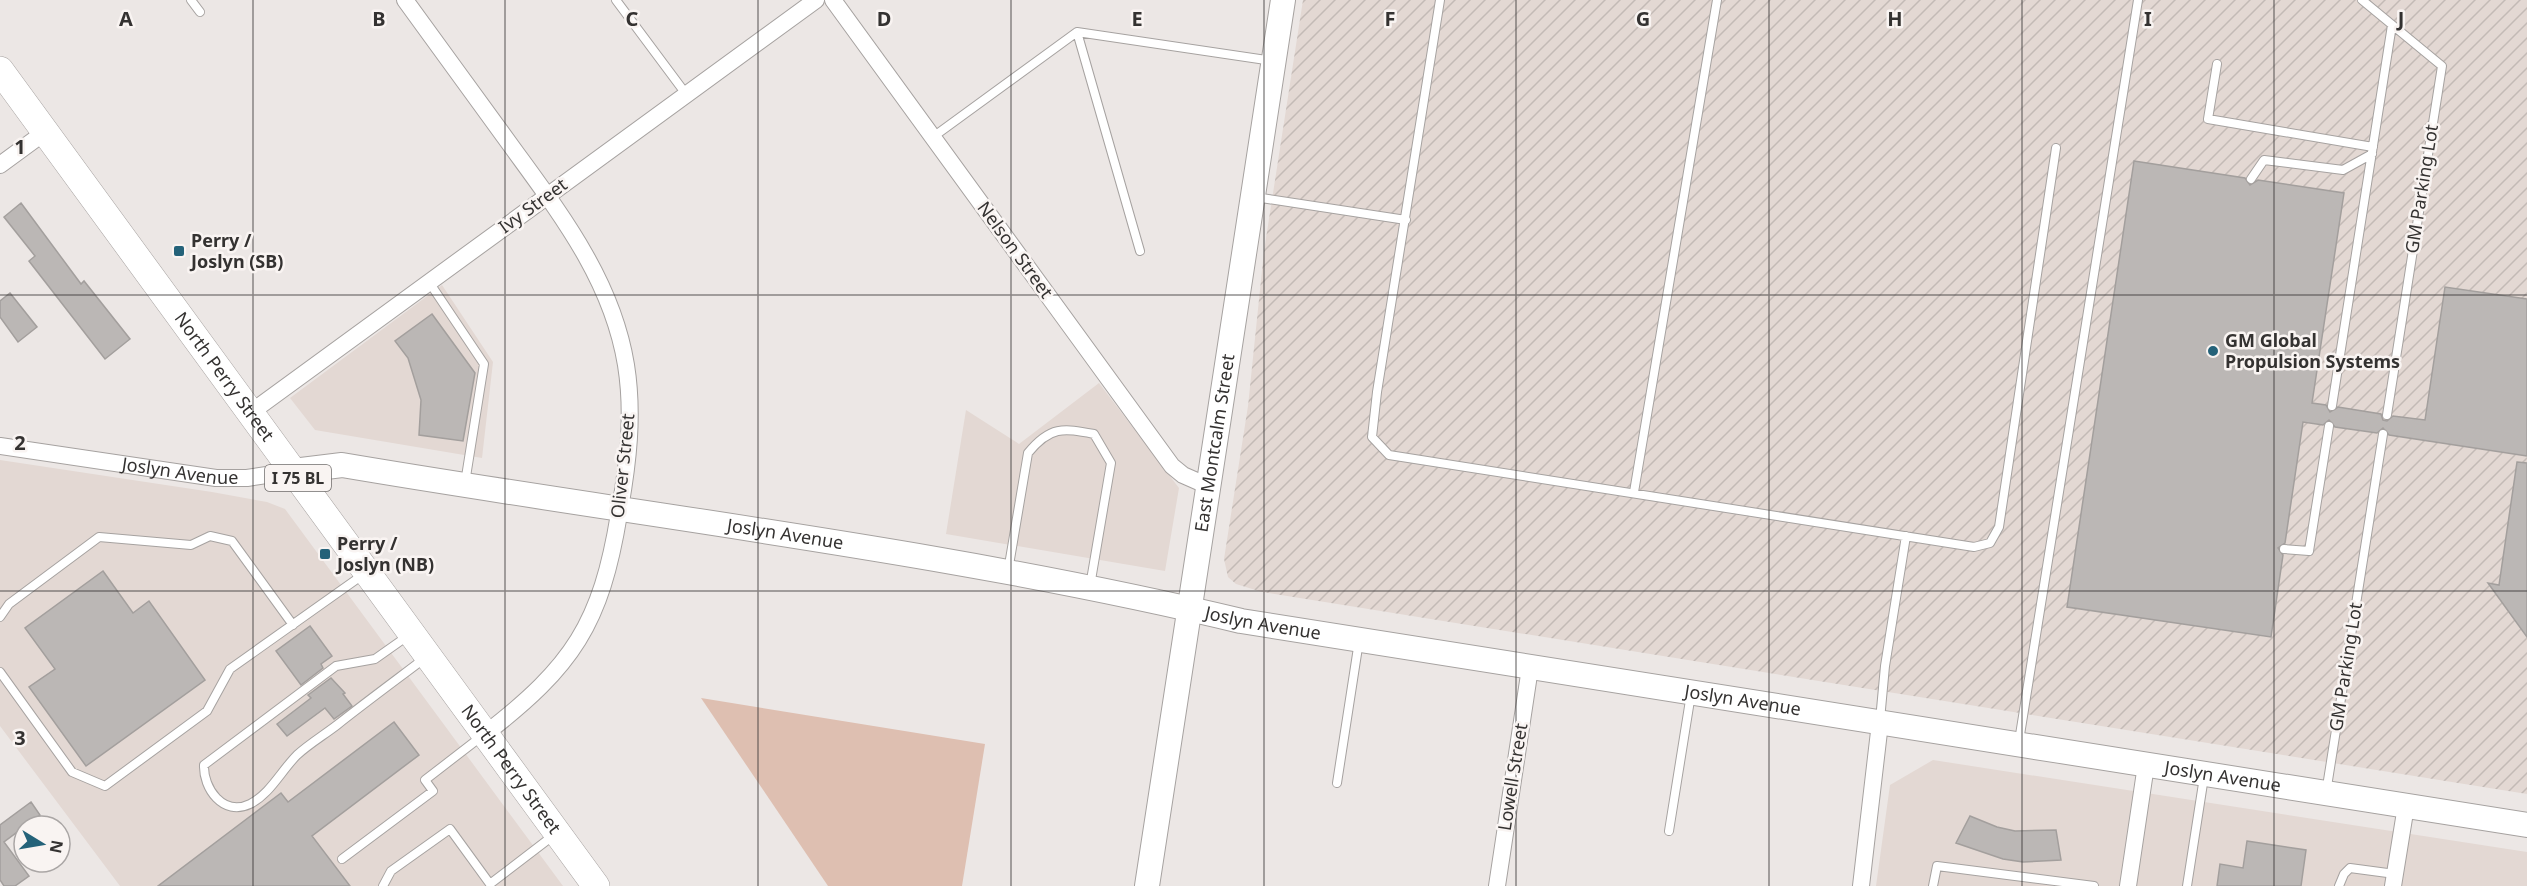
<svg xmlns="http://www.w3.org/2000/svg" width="2527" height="886" font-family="'Noto Sans',sans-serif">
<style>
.built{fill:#e3d8d3}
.industrial{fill:url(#industrial-furrows)}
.grass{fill:#debfb1}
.building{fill:#bbb7b5;stroke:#a39f9d;stroke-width:1.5}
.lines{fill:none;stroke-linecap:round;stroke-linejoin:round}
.lane-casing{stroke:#a6a2a0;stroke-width:10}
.street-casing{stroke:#a6a2a0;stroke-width:18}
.secondary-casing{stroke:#a6a2a0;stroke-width:26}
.primary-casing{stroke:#a6a2a0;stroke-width:28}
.lane{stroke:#fff;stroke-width:8}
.street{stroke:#fff;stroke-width:16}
.secondary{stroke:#fff;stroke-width:24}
.primary{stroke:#fff;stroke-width:27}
.grid{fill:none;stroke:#343231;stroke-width:1.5;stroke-opacity:0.55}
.poi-dot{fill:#246279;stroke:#f9f4f2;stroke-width:2}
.labels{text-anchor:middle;stroke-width:5;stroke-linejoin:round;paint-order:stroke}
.shield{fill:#f9f4f2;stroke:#6f6c6b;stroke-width:1.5}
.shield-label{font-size:16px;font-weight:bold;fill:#343231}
.street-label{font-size:18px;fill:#343231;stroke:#f9f4f2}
.poi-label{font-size:18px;font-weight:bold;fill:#343231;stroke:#f9f4f2;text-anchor:start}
.grid-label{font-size:20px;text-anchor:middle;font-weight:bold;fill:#343231;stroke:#f9f4f2;stroke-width:5;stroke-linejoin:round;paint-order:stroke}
</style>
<defs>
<pattern id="industrial-furrows" width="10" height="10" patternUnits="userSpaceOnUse" patternTransform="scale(1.5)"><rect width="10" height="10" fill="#e3d8d3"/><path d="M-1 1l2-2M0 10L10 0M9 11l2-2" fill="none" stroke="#c3bab6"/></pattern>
</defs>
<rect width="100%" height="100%" fill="#ece7e5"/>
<path class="built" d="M 442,285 L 493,362 L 482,458 L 315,430 L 290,398 Z
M 1099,383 L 1179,488 L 1165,571 L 946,534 L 966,410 L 1019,444 Z
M 0,460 L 212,492 L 267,502 L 285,509 L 563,886 L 120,886 L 0,726 Z
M 1933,760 L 2527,852 L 2527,886 L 1876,886 L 1890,785 Z"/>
<path class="industrial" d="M 1303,0 L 2527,0 L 2527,794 L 1262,592 L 1236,584 L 1228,577 L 1224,559 L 1248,406 L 1264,251 Z"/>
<path class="grass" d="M 701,698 L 985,744 L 962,886 L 828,886 Z"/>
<path class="building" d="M 2134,161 L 2245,178 L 2250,185 L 2258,180 L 2344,193 L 2312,403 L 2326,405 L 2330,412 L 2338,407 L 2381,414 L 2383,420 L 2387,421 L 2393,416 L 2425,420 L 2445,287 L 2527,299 L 2527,456 L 2389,435 L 2383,428 L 2377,433 L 2335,427 L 2329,420 L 2323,425 L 2303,422 L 2285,543 L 2278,548 L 2283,555 L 2271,637 L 2067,607 Z
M 21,203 L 81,284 L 84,281 L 130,339 L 105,359 L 29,261 L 35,256 L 4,217 Z
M 10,293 L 37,327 L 18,342 L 0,317 L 0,301 Z
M 432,314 L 475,373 L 463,441 L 419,435 L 421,400 L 408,358 L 395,341 Z
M 2517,462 L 2527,463 L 2527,637 L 2488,583 L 2499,585 Z
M 103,571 L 133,613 L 149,601 L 205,680 L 86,766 L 29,687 L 55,669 L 25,628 Z
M 310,626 L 332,656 L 321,664 L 323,668 L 301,685 L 276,651 Z
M 331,678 L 345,693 L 343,694 L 352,706 L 334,719 L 325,708 L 287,736 L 277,724 L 311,698 L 308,695 Z
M 394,722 L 419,755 L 312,836 L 350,886 L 158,886 L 281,793 L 288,802 Z
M 31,802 L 40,815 L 4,842 L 29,876 L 15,886 L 4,886 L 0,880 L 0,825 Z
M 1970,816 L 1997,827 L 2015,831 L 2056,830 L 2061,860 L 2023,862 L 2003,859 L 1956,843 Z
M 2247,841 L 2306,850 L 2301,886 L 2217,886 L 2220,864 L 2243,868 Z"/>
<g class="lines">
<defs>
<path id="lane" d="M 191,0 L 200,12
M 616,0 L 686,94
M 1440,0 L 1377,392 L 1372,437 L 1389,455 L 1974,547 L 1990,543 L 1999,527 L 2056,148
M 2362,0 L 2442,66 L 2387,415
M 1077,32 L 1140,251
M 2217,64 L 2208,119 L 2373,147
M 933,137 L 1077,32 L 1273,61
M 2251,179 L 2264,160 L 2343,170 L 2372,154
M 1255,197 L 1406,220
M 429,282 L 484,364 L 465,483
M 2332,406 L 2392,25
M 1634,492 L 1717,0
M 2284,549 L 2309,551 L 2329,426
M 1008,571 L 1028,453 C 1050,426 1063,428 1094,434 L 1111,463 L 1090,586
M 0,617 L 9,604 L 99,537 L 191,545 L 210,536 L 232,541 L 293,625
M 409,635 L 375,659 L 336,666 L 204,765 C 203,788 223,817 250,804 C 270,794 281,771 297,755 C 309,744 324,735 337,725 C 366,702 396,680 425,658
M 0,672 L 72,772 L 105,786 L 207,711 L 230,669 L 364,574
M 1880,720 L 1885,666 L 1906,536
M 2019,741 L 2138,0
M 1337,783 L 1359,641
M 2326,793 L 2383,434
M 1669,831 L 1691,694
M 342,859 L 433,791 L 425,780 L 482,736
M 383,886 L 391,871 L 450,829 L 490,884 L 554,835
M 1933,886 L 1937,866 L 2094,886
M 2187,886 L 2204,777
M 2339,886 L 2344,874 L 2350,868 L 2395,874"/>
<g id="street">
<path d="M 405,0 C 440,48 474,95 509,143 C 559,212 612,279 626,365 C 634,415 628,464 619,514 C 601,624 573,666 485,734"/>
<path d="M 833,0 L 1172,466 L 1183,475 L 1208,486"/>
<path d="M 0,165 L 45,132"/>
<path d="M 250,413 L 816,0"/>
<path id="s1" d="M 0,446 L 216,478 L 247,478 L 293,471"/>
<path d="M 1497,886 L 1530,668"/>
<path d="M 1861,886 L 1880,723"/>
<path d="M 2128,886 L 2146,765"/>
<path d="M 2393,886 L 2406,806"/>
</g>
<g id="secondary">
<path id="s2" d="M 293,471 L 342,465 C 642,516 945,550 1241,621 L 2527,825"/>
<path id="s3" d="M 1147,886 L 1283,0"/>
</g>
<g id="primary">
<path id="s4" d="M 0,70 L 596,886"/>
</g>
</defs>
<use href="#lane" class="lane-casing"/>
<use href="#street" class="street-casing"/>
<use href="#secondary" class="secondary-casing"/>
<use href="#primary" class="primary-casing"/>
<use href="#lane" class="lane"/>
<use href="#street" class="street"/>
<use href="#secondary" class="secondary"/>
<use href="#primary" class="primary"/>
</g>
<path class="grid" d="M 253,0 L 253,886M 505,0 L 505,886M 758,0 L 758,886M 1011,0 L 1011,886M 1264,0 L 1264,886M 1516,0 L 1516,886M 1769,0 L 1769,886M 2022,0 L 2022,886M 2274,0 L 2274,886M 0,295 L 2527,295M 0,591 L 2527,591"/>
<g class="poi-dot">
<rect x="173" y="245" width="12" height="12" rx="3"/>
<circle cx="2213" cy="351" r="6"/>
<rect x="319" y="548" width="12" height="12" rx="3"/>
</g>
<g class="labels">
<rect class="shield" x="265" y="465" width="66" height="26" rx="4.5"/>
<g class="shield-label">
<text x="298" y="484">I 75 BL</text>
</g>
<g class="street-label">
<text transform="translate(2422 189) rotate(-81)" y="6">GM Parking Lot</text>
<text transform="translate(533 206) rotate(-36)" y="6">Ivy Street</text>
<text transform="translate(1015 250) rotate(54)" y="6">Nelson Street</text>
<text dy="6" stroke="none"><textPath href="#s4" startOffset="380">North Perry Street</textPath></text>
<text dy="6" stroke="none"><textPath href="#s3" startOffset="448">East Montcalm Street</textPath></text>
<text transform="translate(623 466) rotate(-84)" y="6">Oliver Street</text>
<text dy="6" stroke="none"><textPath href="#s1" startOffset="182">Joslyn Avenue</textPath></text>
<text dy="6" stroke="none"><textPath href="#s2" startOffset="498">Joslyn Avenue</textPath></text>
<text dy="6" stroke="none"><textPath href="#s2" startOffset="984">Joslyn Avenue</textPath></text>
<text transform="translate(2346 667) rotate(-81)" y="6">GM Parking Lot</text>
<text dy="6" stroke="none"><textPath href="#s2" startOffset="1470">Joslyn Avenue</textPath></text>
<text dy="6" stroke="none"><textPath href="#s4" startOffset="866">North Perry Street</textPath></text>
<text transform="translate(1513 777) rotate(-81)" y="6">Lowell Street</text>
<text dy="6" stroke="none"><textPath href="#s2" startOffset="1956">Joslyn Avenue</textPath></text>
</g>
<g class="poi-label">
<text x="191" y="247">Perry /<tspan x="191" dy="21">Joslyn (SB)</tspan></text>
<text x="2225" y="347">GM Global<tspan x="2225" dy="21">Propulsion Systems</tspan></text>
<text x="337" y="550">Perry /<tspan x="337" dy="21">Joslyn (NB)</tspan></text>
</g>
</g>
<g class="grid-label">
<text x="126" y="26">A</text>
<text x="379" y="26">B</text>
<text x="632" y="26">C</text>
<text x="884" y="26">D</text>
<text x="1137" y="26">E</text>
<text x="1390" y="26">F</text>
<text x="1643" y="26">G</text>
<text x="1895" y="26">H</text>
<text x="2148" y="26">I</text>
<text x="2401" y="26">J</text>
<text x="20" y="154">1</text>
<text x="20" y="450">2</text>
<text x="20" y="745">3</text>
</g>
<g transform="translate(42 844) rotate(101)"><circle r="28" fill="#f9f4f2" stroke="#aaa6a5" stroke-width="1.5"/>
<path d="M0-4.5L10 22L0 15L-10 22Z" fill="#246279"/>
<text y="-9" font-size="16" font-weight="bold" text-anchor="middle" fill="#343231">N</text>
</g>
</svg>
